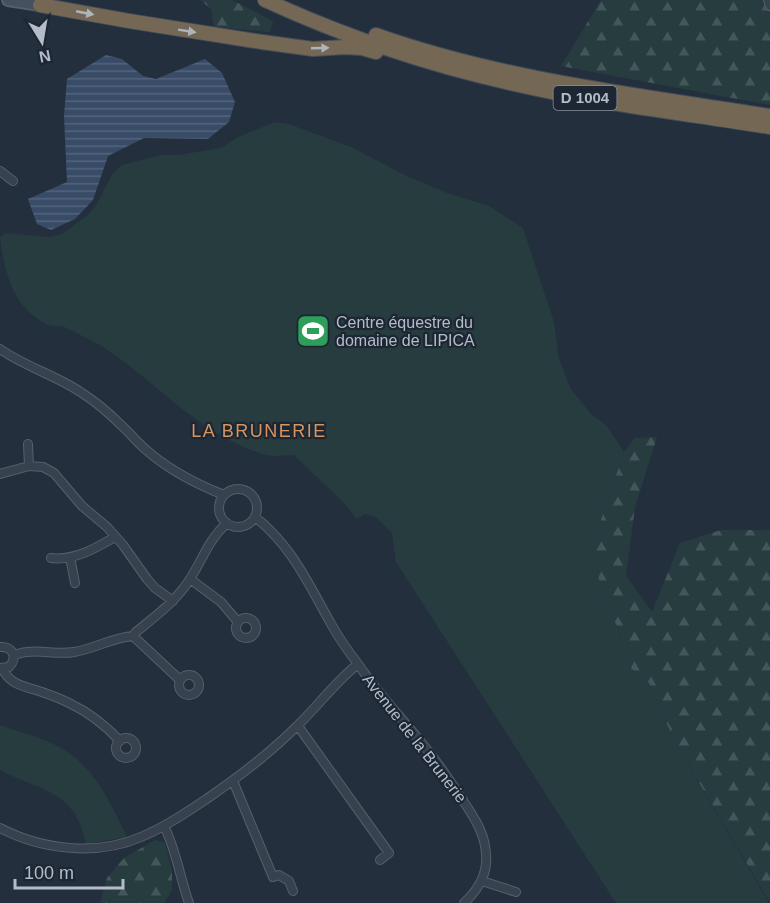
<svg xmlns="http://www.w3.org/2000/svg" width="770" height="903" font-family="Arial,sans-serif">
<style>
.green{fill:#263c3f}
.forest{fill:url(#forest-firs)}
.water{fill:url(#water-rules)}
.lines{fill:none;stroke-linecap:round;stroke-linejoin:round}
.street-casing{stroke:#565f6c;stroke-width:10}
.secondary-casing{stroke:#565f6c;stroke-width:14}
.highway-casing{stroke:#434c59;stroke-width:16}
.street{stroke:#38414e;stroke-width:8}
.secondary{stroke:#465061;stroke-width:10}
.highway{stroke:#746855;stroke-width:14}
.oneway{fill:#aeb4bd}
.labels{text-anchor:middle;stroke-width:4.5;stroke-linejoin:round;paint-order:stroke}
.shield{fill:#1d2633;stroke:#878f9c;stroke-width:1.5}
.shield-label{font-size:15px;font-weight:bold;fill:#b4bcc9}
.poi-label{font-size:16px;fill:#b4bcc9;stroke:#1d2633;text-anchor:start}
.street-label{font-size:16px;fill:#b4bcc9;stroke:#1d2633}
.neighbourhood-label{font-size:18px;letter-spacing:1.5px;fill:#d59563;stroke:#1d2633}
</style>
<defs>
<pattern id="forest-firs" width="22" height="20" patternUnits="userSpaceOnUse" patternTransform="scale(1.5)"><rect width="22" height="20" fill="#263c3f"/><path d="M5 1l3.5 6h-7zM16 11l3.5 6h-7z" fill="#435659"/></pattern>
<pattern id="water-rules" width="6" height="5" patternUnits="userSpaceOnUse" patternTransform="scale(1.5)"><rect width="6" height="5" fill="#394c67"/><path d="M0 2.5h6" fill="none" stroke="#53647b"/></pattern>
</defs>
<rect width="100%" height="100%" fill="#242f3e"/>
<path class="green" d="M 275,122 L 289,124 L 351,147 L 407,176 L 447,193 L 489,206 L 523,228 L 554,322 L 559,359 L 571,389 L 591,414 L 607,426 L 624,452 L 594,540 L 600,589 L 619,631 L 626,664 L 649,683 L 674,740 L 769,903 L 616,903 L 396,562 L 392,533 L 376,517 L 365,514 L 356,519 L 347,506 L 294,455 C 286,455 275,457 267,455 C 202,438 157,382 103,347 C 90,340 76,332 62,326 C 57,325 53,327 49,325 C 43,323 30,314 26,309 C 9,291 3,262 0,237 L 5,233 L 49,237 L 62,234 L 88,215 L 96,205 L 113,173 L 122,165 L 161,155 L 178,155 L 221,148 L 238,137 Z
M 0,725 C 16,731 33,735 49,742 C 92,760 108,798 127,837 L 86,844 C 75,789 41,792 0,770 Z"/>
<path class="forest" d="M 200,0 L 232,0 L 273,21 L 270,32 L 214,27 L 211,9 Z
M 601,0 L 770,0 L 770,105 L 561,66 Z
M 657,437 L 635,507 L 626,576 L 652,612 L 680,543 L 721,530 L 770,530 L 770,903 L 674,740 L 649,683 L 626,664 L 619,631 L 600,589 L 594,540 L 624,452 L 635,438 Z
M 155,840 L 165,843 L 172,871 L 172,890 L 164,903 L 100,903 L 107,878 L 124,858 Z"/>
<path class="water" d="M 106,55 L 122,59 L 143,76 L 156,79 L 205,59 L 222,73 L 235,102 L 229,122 L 208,139 L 144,138 L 108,156 L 93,200 L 75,219 L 51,230 L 37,224 L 28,199 L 67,182 L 64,116 L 67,79 Z"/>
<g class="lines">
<defs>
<path id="street" d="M 768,0 L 770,6
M 0,171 L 13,181
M 0,349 C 25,367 56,375 82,393 C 96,402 109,413 121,425 C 129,432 136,441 144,448 C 167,469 196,484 224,495
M 28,444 L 29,466
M 0,474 L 29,466 L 43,467 L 54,473 L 82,506 L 107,527 L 123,545 L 147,579 L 155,588 L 173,601
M219 508a19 19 0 1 1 38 0a19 19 0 1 1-38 0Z
M 70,557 L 75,583
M 51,558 C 74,561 96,548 115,537
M 190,579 L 221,602 L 238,622
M236 628a10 10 0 1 1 20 0a10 10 0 1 1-20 0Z
M 133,636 L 180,680
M 0,647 C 13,646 18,658 9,667 L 0,668
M 14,655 C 18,654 23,652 27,652 C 42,650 58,655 74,652 C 94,649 114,637 133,636 L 136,632 C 156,616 176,601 190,579 C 203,559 208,540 227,523
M 358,664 C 378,694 403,719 425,747 C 438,763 449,779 460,796 C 472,814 485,832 486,854 C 488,874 478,890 464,903
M 2,668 C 9,683 21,686 36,690 C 48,694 60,698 71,704 C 90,713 106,726 120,741
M179 685a10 10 0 1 1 20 0a10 10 0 1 1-20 0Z
M 298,726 L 389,853 L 380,860
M116 748a10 10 0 1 1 20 0a10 10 0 1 1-20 0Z
M 233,781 L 273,877 L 279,875 L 289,881 L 293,891
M 164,826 C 176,849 180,878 189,903
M 0,828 C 42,850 97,856 141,837 C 165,827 187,812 208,798 C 240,776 270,753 297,726 C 318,706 335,682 358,664 C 348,651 338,637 330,622 C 308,583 291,545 255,517
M 482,881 L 516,892"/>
<path id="secondary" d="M 8,0 L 40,5"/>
<path id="highway" d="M 265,0 C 343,36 426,64 510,83 C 595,103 683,113 770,127
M 40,5 L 129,21 L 262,42 L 313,49 L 345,47 L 362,48 L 376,52
M 376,35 C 503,80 638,95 770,116"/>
</defs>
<use href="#street" class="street-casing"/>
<use href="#secondary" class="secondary-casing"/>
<use href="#highway" class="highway-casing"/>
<use href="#street" class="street"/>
<use href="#secondary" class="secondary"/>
<use href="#highway" class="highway"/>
</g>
<defs><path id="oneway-solid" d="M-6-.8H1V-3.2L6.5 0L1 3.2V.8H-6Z" transform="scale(1.5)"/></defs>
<g class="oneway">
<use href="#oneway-solid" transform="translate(85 13) rotate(11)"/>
<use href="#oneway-solid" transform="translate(187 31) rotate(9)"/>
<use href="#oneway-solid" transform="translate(320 48) rotate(-2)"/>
</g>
<defs>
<symbol id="stadium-square" viewBox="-11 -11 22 22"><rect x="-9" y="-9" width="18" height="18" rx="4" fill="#2e9e5b" stroke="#1d2633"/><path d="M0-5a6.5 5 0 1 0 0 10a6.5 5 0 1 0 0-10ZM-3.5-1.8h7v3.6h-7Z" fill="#fff"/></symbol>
</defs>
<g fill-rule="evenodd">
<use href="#stadium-square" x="294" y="312" width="38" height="38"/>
</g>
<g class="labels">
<rect class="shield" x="553.5" y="86" width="63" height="24" rx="4.5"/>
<g class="shield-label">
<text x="585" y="103">D 1004</text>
</g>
<g class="poi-label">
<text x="336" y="328">Centre équestre du<tspan x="336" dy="18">domaine de LIPICA</tspan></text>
</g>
<g class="street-label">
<text transform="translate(415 738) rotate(52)" y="6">Avenue de la Brunerie</text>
</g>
<g class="neighbourhood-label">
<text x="259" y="437">LA BRUNERIE</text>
</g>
</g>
<g transform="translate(42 42) rotate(169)" stroke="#1d2633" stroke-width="4.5" paint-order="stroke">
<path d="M0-4.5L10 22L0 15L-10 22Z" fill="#b4bcc9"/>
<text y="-9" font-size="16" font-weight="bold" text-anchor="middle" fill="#b4bcc9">N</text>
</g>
<path d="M15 879v9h108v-9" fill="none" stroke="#b4bcc9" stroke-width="3"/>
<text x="24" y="879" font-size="18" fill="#b4bcc9" stroke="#1d2633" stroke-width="4.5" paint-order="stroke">100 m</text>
</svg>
